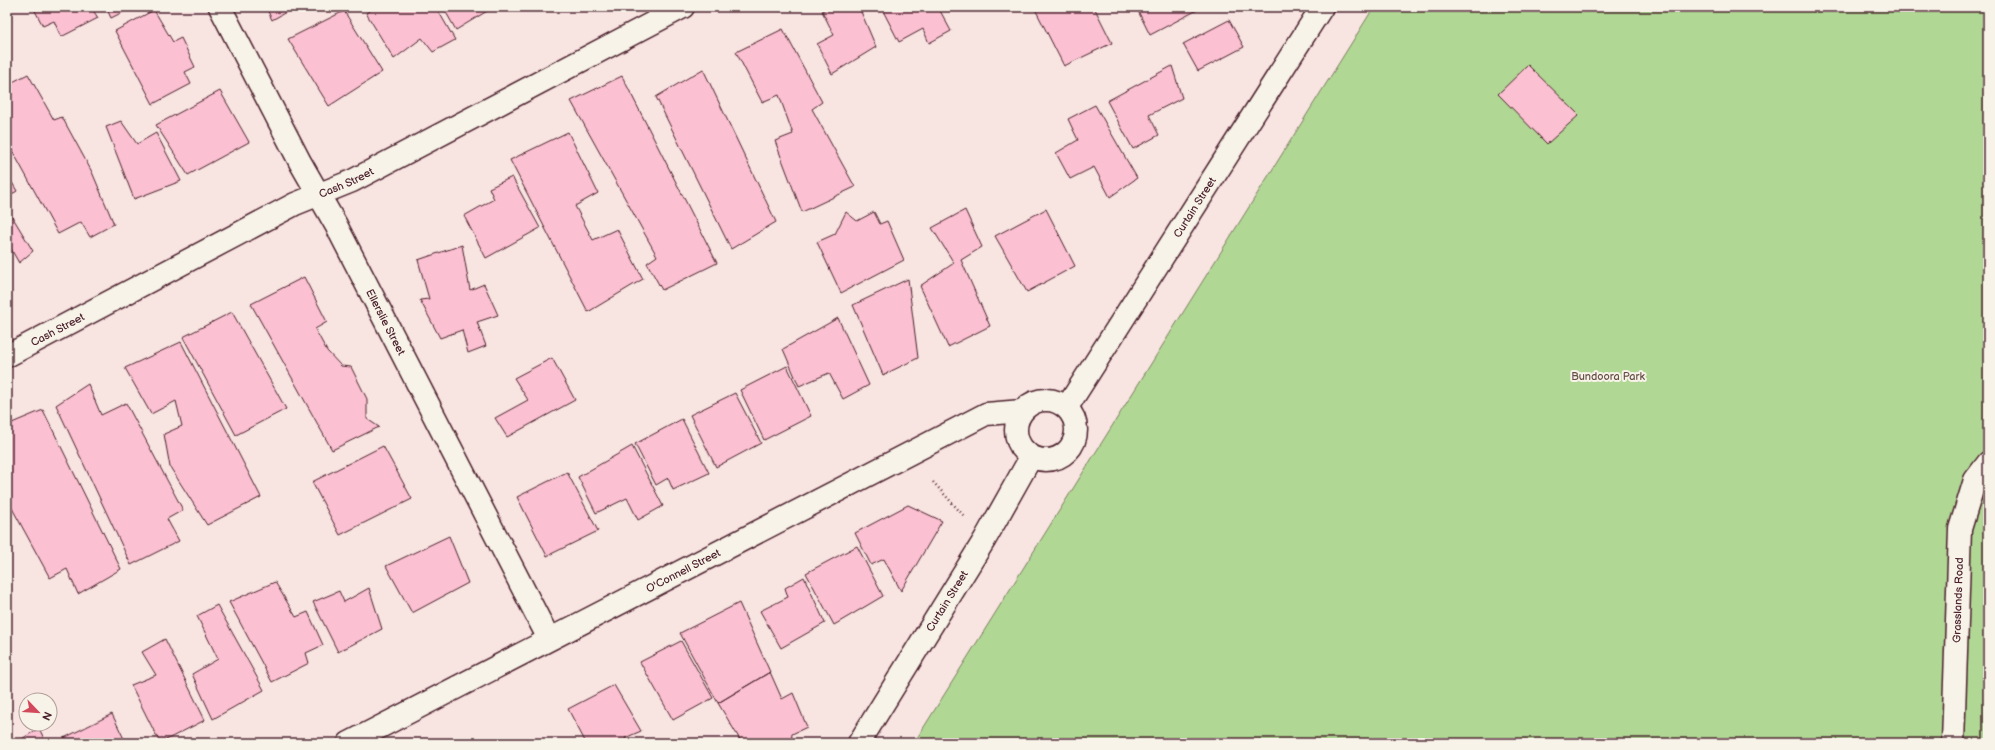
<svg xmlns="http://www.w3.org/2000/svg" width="1995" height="750" font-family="'Balsamiq Sans',sans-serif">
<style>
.green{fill:#b0d894;stroke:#7d7c60}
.building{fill:#fbc1d2;stroke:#4a1f2b}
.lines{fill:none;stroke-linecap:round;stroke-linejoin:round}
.minor-casing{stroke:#4a1f2b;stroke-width:25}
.path{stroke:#4a1f2b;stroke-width:2.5;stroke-dasharray:1 3;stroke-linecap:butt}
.minor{stroke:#f7f3e8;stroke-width:22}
.labels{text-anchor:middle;stroke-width:4;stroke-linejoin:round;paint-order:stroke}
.street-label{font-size:11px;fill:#4a1f2b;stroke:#f7f3e8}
.park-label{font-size:11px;fill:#644d45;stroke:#f7f3e8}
</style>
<rect width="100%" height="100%" fill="#f8e4e1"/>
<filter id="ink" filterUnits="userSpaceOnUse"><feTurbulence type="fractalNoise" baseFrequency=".025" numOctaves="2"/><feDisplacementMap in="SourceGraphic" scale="8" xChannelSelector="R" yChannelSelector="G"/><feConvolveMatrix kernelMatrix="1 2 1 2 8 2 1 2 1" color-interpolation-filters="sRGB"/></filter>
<g filter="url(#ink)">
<path class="green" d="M 1374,7 L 1988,7 L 1988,743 L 914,743 Z"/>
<path class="building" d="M 33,7 L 91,7 L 98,18 L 61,37 L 54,21 L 43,26 Z
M 106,7 L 133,7 L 111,18 Z
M 266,7 L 295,7 L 272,20 Z
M 376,7 L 436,7 L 455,40 L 433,52 L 422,38 L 394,59 L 366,13 Z
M 443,7 L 491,7 L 492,8 L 456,30 Z
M 830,7 L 859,7 L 876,47 L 832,74 L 817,44 L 834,35 L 822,11 Z
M 881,7 L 938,7 L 951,31 L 929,43 L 923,29 L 899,42 Z
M 1034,7 L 1094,7 L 1112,43 L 1064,66 Z
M 1136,7 L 1203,7 L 1150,35 Z
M 154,10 L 173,42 L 181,38 L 195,67 L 185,72 L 191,84 L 153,104 L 115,31 Z
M 344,11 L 382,72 L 329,106 L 288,39 Z
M 1229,20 L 1244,47 L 1198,71 L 1183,44 Z
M 783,29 L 822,102 L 812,109 L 855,187 L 802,212 L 775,141 L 793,134 L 779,95 L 762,102 L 736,52 Z
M 1528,65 L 1579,115 L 1547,144 L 1498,94 Z
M 1172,66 L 1182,98 L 1149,115 L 1159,135 L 1133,149 L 1107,101 Z
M 703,69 L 776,222 L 731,249 L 656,97 Z
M 28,74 L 54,120 L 62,117 L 92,172 L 114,224 L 90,237 L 81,222 L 58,234 L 7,141 L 7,85 Z
M 622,76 L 717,263 L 662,290 L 647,263 L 657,256 L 571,101 Z
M 220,91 L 249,142 L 188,175 L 156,125 Z
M 1095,105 L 1137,178 L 1110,197 L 1094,167 L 1070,179 L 1056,153 L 1078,140 L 1068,119 Z
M 121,121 L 137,144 L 156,133 L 181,181 L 134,199 L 106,127 Z
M 568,132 L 598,193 L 575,206 L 593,240 L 617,229 L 643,279 L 588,312 L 510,160 Z
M 7,174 L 17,191 L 7,197 Z
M 512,177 L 540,228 L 486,258 L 464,216 L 494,199 L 489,188 Z
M 7,208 L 33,251 L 19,263 L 7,242 Z
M 1046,209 L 1075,266 L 1027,292 L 995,236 Z
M 965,210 L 982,247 L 961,260 L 990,326 L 948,347 L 920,286 L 954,263 L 932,228 Z
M 846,212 L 857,221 L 874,212 L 880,224 L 887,221 L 904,260 L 841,293 L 817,242 L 835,234 Z
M 462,245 L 470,290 L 484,284 L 498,315 L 477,322 L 486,346 L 468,353 L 462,330 L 440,338 L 420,300 L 429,299 L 418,260 Z
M 304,277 L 327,322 L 315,329 L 327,351 L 341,366 L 351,367 L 367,399 L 367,419 L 379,427 L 332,450 L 251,304 Z
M 908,279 L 918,358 L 883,375 L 853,305 Z
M 232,312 L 286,409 L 236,435 L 183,337 Z
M 838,318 L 869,385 L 843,399 L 829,373 L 799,386 L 783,349 Z
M 181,342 L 261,497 L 207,525 L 170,467 L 164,434 L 182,426 L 176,401 L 151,414 L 125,368 Z
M 552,358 L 575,400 L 507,437 L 495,418 L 528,400 L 514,378 Z
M 787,366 L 811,416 L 764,440 L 740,390 Z
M 88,384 L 101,415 L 126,403 L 183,510 L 167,519 L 179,541 L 131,565 L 56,405 Z
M 735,393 L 761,443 L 716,467 L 690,415 Z
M 43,410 L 121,569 L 78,594 L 67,569 L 50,578 L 7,499 L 7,425 Z
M 682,419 L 709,473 L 673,490 L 668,478 L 656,485 L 635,444 Z
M 383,446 L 412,499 L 340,535 L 312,482 Z
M 632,446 L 663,506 L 638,520 L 627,498 L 596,513 L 578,477 Z
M 567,472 L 598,531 L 547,556 L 517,497 Z
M 908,505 L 942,521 L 901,591 L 884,559 L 871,565 L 855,533 Z
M 449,536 L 468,583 L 412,613 L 386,566 Z
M 857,546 L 883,596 L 834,625 L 806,573 Z
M 804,577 L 825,623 L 781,648 L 760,611 L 788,597 L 785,588 Z
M 275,582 L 296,617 L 308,612 L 323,645 L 306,653 L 309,663 L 272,682 L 229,602 Z
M 369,588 L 382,629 L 338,652 L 313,602 L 339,591 L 344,602 Z
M 739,603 L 770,672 L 718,703 L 680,633 Z
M 217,605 L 264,690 L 213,719 L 192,674 L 218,659 L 197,616 Z
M 165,639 L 205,720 L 160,743 L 131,685 L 156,675 L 142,652 Z
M 681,641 L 713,698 L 673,720 L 640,662 Z
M 770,672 L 782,699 L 793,693 L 807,727 L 792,734 L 791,743 L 742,743 L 718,703 Z
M 614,685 L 641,731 L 625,738 L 627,743 L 586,743 L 568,709 Z
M 112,714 L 126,743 L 67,743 L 64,738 Z
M 39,728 L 46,743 L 18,743 L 17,742 Z"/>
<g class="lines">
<defs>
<g id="minor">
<path id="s1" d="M 220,7 L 300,162 L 336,225 L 549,639"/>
<path id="s2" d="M 7,356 L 295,204 L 352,181 L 683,7"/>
<circle cx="1046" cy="430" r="30"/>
<path id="s3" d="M 1067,407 L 1322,7"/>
<path id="s4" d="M 349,743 L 986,414 L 1022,411"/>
<path id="s5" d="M 859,743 L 985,539 L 1031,457"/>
<path id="s6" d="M 1953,743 L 1960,529 L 1975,480 L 1988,463"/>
</g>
</defs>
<use href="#minor" class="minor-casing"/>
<path class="path" d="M 933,482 L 965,517"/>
<use href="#minor" class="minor"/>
</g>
</g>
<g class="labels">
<g class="street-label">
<text dy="4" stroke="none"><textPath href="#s2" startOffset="381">Cash Street</textPath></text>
<text dy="4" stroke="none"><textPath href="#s3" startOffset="237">Curtain Street</textPath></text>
<text dy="4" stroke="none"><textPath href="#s1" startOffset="356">Ellerslie Street</textPath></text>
<text dy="4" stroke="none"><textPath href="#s2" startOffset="57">Cash Street</textPath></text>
<text dy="4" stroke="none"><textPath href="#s4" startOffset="376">O'Connell Street</textPath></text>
<text dy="4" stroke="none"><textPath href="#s6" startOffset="143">Grasslands Road</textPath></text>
<text dy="4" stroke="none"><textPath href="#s5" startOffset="167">Curtain Street</textPath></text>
</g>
<g class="park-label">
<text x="1608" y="380">Bundoora Park</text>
</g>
</g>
<rect width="1995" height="750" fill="none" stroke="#f7f3e8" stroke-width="24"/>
<rect x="12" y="12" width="1971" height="726" fill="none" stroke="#4a1f2b" stroke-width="1.5" filter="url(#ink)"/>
<g transform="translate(38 712) rotate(115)"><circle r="19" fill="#f7f3e8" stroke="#b29e9c"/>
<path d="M0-3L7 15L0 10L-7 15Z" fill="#d1495b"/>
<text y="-6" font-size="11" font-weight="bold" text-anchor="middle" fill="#4a1f2b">N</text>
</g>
</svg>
